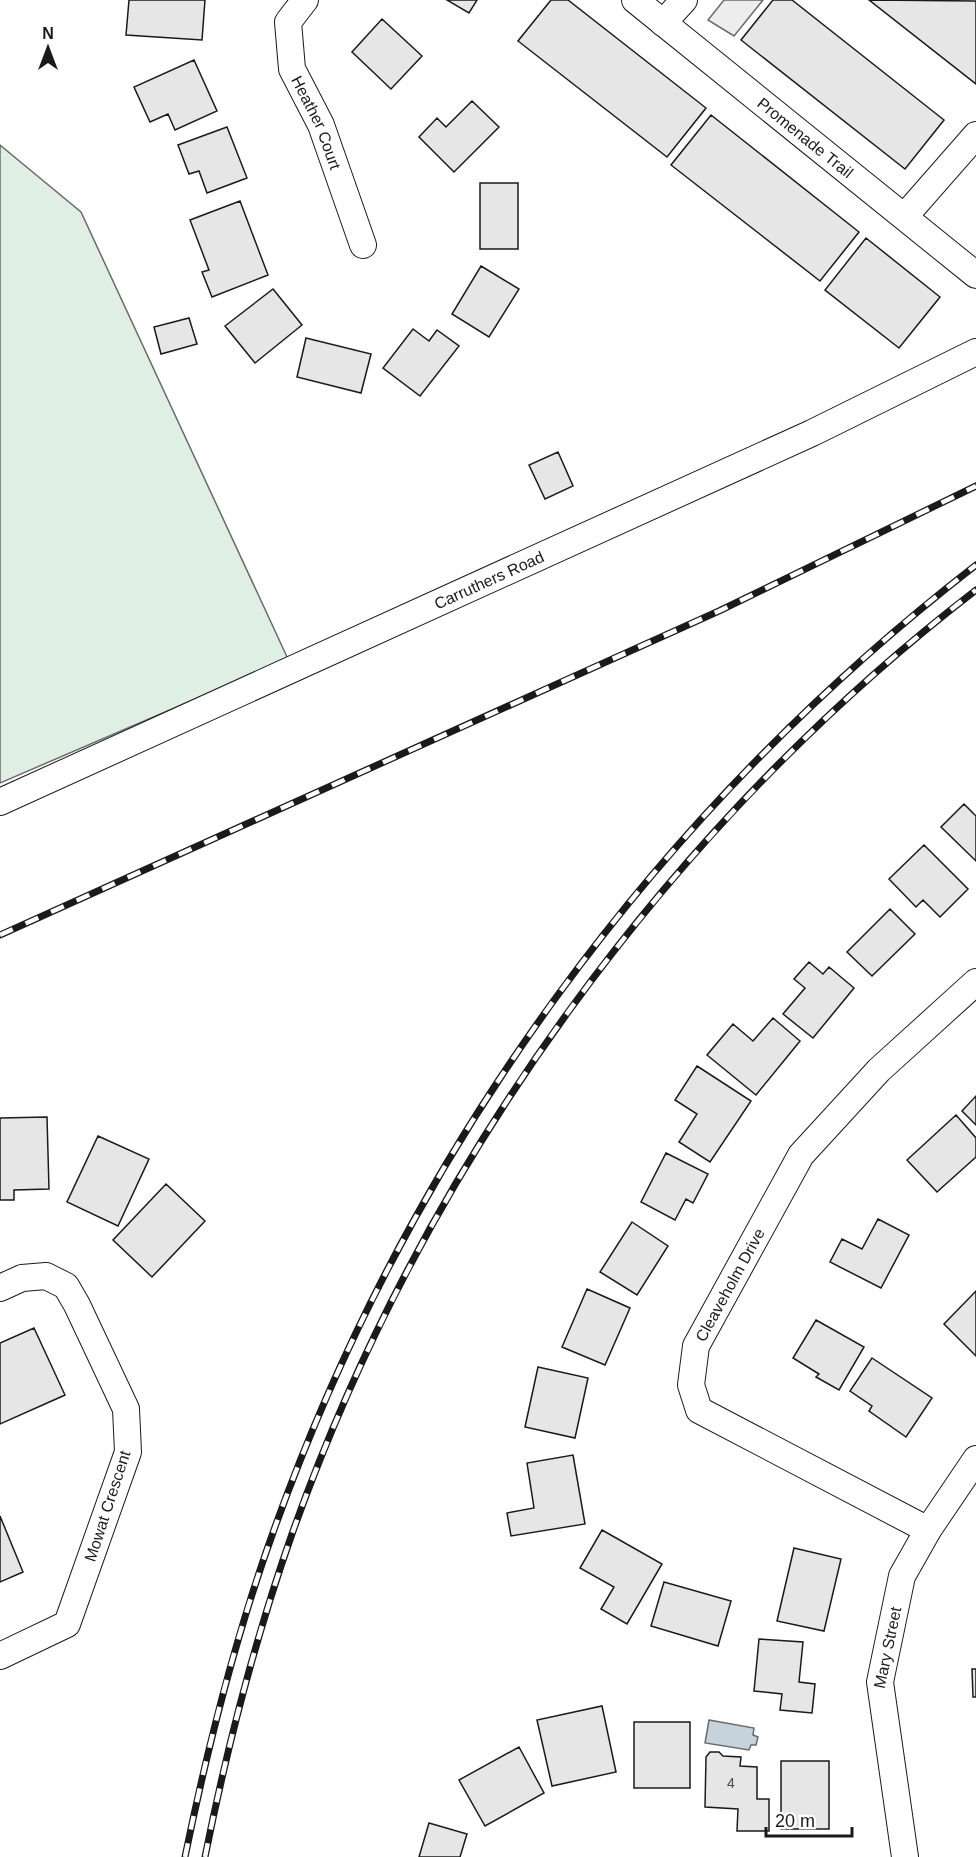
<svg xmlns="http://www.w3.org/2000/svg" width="976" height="1857" font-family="Helvetica,sans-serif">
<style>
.green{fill:#e0efe3;stroke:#6a6a6a;stroke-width:1.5}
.parking{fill:#ededed;stroke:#6a6a6a;stroke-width:1.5}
.water{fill:#c6d2dc;stroke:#6a6a6a;stroke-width:1.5}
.building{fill:#e6e6e6;stroke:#1a1a1a;stroke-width:1.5}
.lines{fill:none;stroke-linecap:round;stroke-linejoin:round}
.street-casing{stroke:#1a1a1a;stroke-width:28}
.street{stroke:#fff;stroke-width:26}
.rail-casing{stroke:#1a1a1a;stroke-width:7}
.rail{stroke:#fff;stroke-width:4.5;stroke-dasharray:14;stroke-linecap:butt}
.labels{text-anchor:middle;stroke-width:4.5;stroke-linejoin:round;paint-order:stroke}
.number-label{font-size:14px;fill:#4d4d4d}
.street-label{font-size:16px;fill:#1a1a1a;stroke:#fff}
</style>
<rect width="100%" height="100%" fill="#fff"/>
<path class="green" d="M 0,145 L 81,212 L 288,659 L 0,783 Z"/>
<path class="parking" d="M 724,0 L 763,0 L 734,36 L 708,20 Z"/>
<path class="water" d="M 709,1720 L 754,1728 L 753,1735 L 758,1737 L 756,1745 L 751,1745 L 749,1750 L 705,1743 Z"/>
<path class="building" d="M 129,0 L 205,0 L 202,40 L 126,35 Z
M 447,0 L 477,0 L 469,13 Z
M 551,0 L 568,0 L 706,108 L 667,157 L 518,41 Z
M 773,0 L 792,0 L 944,120 L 905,169 L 741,40 Z
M 869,0 L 976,1 L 976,84 Z
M 382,19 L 422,56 L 391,89 L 352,52 Z
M 194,60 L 217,111 L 175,130 L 168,114 L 150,122 L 134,87 Z
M 472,101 L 499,127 L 454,172 L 419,137 L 437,118 L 446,127 Z
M 711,115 L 859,232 L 820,281 L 671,165 Z
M 227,127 L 247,178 L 207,193 L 199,171 L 189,174 L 178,145 Z
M 480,183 L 518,183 L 518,249 L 480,249 Z
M 240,201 L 268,275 L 212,297 L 202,272 L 209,270 L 190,220 Z
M 866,238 L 940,297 L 899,348 L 825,290 Z
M 481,266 L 519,289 L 489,337 L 452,314 Z
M 273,289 L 302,325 L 255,363 L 225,326 Z
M 189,318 L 197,344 L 161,354 L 154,327 Z
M 413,329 L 429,341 L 437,330 L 459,346 L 420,396 L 383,368 Z
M 306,338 L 371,354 L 361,393 L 297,377 Z
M 558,452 L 573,486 L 545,499 L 529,465 Z
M 964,804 L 976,816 L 976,861 L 941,827 Z
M 924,845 L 968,889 L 940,917 L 923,900 L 916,907 L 889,879 Z
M 890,909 L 915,934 L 872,976 L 847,952 Z
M 809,962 L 823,974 L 829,967 L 854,988 L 813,1038 L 783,1014 L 805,988 L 794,979 Z
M 773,1018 L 800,1041 L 756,1095 L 707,1055 L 733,1024 L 753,1041 Z
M 697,1066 L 751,1101 L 710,1162 L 679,1142 L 697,1114 L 675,1100 Z
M 976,1096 L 976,1125 L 962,1111 Z
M 956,1115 L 976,1138 L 976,1157 L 937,1192 L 907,1160 Z
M 47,1117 L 49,1189 L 14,1190 L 14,1200 L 0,1200 L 0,1118 Z
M 98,1136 L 149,1159 L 118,1226 L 67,1202 Z
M 666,1153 L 708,1174 L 693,1203 L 686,1199 L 675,1220 L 641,1202 Z
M 166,1184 L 205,1221 L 152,1277 L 113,1240 Z
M 878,1219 L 909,1235 L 881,1288 L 830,1262 L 842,1239 L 862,1249 Z
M 632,1222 L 668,1246 L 637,1295 L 600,1272 Z
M 587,1289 L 630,1308 L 605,1365 L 562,1347 Z
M 976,1291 L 976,1356 L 944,1324 Z
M 816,1320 L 864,1347 L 839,1390 L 816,1377 L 819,1374 L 793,1358 Z
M 34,1328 L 65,1395 L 0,1424 L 0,1343 Z
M 872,1358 L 932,1398 L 906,1437 L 869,1411 L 872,1406 L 850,1391 Z
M 538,1367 L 588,1378 L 575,1438 L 525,1427 Z
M 573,1455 L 585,1524 L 511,1536 L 507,1513 L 534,1508 L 527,1463 Z
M 0,1516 L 23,1572 L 0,1582 Z
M 602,1530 L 662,1564 L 627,1624 L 601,1609 L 614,1587 L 580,1568 Z
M 794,1548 L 841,1559 L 824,1631 L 777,1621 Z
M 664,1582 L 731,1601 L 718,1646 L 651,1626 Z
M 759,1639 L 803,1642 L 799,1682 L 815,1684 L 812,1713 L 780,1710 L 782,1694 L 754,1691 Z
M 972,1669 L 976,1669 L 976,1697 L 973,1697 Z
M 602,1706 L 616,1772 L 552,1786 L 537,1720 Z
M 634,1722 L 690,1722 L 690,1788 L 634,1788 Z
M 519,1747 L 544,1793 L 485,1826 L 459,1780 Z
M 710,1752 L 719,1752 L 723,1756 L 741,1757 L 740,1766 L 757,1767 L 757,1799 L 769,1799 L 769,1831 L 737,1831 L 738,1809 L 705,1807 L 706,1757 Z
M 781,1761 L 829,1761 L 829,1829 L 781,1829 Z
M 429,1823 L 467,1834 L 460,1857 L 419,1857 Z"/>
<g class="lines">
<defs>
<g id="street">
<path id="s1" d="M 305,0 L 288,22 L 292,69 L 321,125 L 363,245"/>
<path id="s2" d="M 635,0 L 976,275"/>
<path d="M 663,23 L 684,0"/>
<path d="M 905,216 L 976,135"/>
<path id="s3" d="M 0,802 L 812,433 L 976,352"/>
<path d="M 0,1288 L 22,1278 L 46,1276 L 66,1286 L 77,1305 L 126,1409 L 128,1452 L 67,1624 L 0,1656"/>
<path id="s4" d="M 928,1530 L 699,1410 L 691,1385 L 696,1346 L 801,1155 L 879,1070 L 976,982"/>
<path id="s5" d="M 905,1857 L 880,1682 L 902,1576 L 928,1530 L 976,1459"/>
</g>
</defs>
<use href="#street" class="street-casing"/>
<use href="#street" class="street"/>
<defs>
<path id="rail" d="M 0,935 L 719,611 L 976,486
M 185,1857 C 208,1745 236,1634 275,1527 C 412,1146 657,812 976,565
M 205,1857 C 227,1747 255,1639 292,1534 C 422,1167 668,827 976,590"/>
</defs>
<use href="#rail" class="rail-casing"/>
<use href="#rail" class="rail"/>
</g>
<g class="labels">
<g class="number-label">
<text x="731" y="1788">4</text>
</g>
<g class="street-label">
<text dy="6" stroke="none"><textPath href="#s1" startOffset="134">Heather Court</textPath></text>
<text dy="6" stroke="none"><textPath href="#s2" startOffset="219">Promenade Trail</textPath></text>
<text dy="6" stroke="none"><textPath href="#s3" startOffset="537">Carruthers Road</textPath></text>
<text dy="6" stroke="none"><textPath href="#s4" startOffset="394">Cleaveholm Drive</textPath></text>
<text transform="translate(107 1506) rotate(-72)" y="6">Mowat Crescent</text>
<text dy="6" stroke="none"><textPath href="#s5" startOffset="212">Mary Street</textPath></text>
</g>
</g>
<g transform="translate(48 48)" stroke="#ffffff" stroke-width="4.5" paint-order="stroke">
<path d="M0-4.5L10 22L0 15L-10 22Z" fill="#1a1a1a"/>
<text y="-9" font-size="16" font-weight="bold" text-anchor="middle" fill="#1a1a1a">N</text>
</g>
<path d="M766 1827v9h86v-9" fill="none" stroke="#1a1a1a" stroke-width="3"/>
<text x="775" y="1827" font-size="18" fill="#1a1a1a" stroke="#ffffff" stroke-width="4.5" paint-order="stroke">20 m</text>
</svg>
